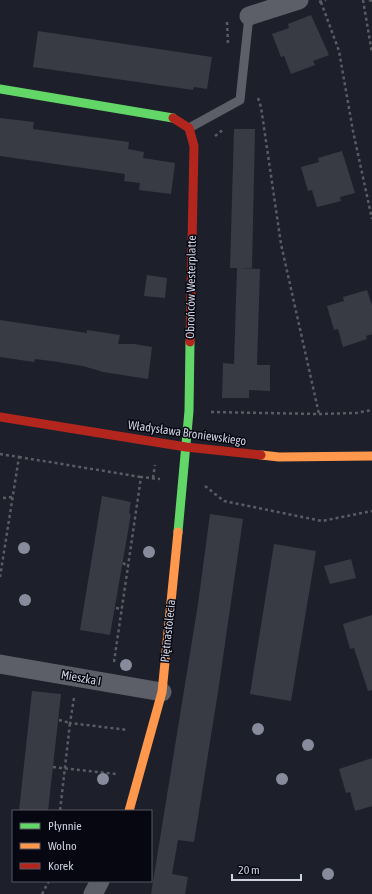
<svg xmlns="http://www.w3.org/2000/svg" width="372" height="894" font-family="'Asap Condensed',sans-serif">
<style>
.building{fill:#383b44}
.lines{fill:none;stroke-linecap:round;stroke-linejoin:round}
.path{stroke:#595c63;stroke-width:2.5;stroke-dasharray:3 3;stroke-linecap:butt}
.lane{stroke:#5c5f67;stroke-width:9}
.street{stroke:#5c5f67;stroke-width:19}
.fast{stroke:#63d668;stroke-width:9}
.slow{stroke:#ff974d;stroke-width:9}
.jam{stroke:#b3261e;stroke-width:9}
.tree{fill:#878b9b}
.labels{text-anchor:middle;stroke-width:3;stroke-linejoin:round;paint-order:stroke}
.street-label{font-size:12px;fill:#ced2e0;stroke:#060710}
</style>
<rect width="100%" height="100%" fill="#1d202b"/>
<path class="building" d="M 311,15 L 329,55 L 313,61 L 315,65 L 291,74 L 284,56 L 281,57 L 272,34 L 289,28 L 288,24 Z
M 38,31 L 212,57 L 207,89 L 194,87 L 193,90 L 33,67 Z
M 0,118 L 34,122 L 33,129 L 129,142 L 128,149 L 144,152 L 143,158 L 175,163 L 171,194 L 139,190 L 140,183 L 124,181 L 125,174 L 0,156 Z
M 234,129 L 255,129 L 252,268 L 230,268 Z
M 342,151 L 355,193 L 340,197 L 341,201 L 317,207 L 312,190 L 308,191 L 301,167 L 319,162 L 318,158 Z
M 237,268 L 260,269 L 257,365 L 270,365 L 270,391 L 249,390 L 249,398 L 222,398 L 223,363 L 234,364 Z
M 147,275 L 167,278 L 165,298 L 144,296 Z
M 367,290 L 372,305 L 372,334 L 366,336 L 367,339 L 343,347 L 338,329 L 334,330 L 327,306 L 344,301 L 343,297 Z
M 0,320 L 87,333 L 87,330 L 120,335 L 118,344 L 134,344 L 152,347 L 148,379 L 103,372 L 83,366 L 51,361 L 35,359 L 34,362 L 0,357 Z
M 102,496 L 131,502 L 129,513 L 131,514 L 110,635 L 80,630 Z
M 210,514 L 243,519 L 218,692 L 194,842 L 178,840 L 172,874 L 188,877 L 185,894 L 151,894 L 198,604 Z
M 274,544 L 316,551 L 291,701 L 250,694 Z
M 351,559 L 356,578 L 330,584 L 324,566 Z
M 372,615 L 372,690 L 368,691 L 354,648 L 350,649 L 343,624 Z
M 32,691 L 61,694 L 48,811 L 19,811 Z
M 372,758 L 372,806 L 355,811 L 350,792 L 346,793 L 339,769 Z"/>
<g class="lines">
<path class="path" d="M 363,0 L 372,53
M 369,0 L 372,1
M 319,2 L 326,0
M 321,2 L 339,51 L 353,131 L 372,219
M 227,22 L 228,43
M 258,98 L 261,107 L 281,244 L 319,414
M 215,136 L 224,129
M 211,412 L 319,414 L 356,413 L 372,410
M 0,454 L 19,457 L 0,577
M 19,457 L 141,477
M 153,478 L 155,465
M 205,486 L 224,501 L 322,521 L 372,511
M 3,498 L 12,497
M 123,563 L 129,567
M 116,608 L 122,609
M 114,662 L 141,477 L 160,479
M 74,698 L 70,723 L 128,730
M 59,720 L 70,723 L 60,811
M 53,767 L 116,774
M 42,894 L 49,881"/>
<path class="lane" d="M 189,128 L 240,100 L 249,16"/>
<path class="street" d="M 249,16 L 299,0
M 0,664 L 162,692
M 93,894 L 100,881"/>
<path class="fast" d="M 0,89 L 173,118
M 178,532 L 189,411 L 190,342"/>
<path class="slow" d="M 261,455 L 279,457 L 372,456
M 129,811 L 162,692 L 178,532"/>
<path class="jam" d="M 173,118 L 189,128 L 194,146 L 190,342
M 0,417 L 186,447 L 261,455"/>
</g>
<g class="tree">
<circle cx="24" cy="548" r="6"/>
<circle cx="149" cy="552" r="6"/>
<circle cx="25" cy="600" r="6"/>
<circle cx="126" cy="665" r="6"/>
<circle cx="258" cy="729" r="6"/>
<circle cx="308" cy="745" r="6"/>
<circle cx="103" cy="779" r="6"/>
<circle cx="282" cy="779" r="6"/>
<circle cx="328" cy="874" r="6"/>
</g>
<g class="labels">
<g class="street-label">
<text transform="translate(191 287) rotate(-89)" y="4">Obrońców Westerplatte</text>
<text transform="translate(187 433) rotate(8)" y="4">Władysława Broniewskiego</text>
<text transform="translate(168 631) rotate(-84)" y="4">Piętnastolecia</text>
<text transform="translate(81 678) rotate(10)" y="4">Mieszka I</text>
</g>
</g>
<rect x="12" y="810" width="140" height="72" fill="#060710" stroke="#565863"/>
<rect x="20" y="823" width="20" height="6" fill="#63d668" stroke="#565863"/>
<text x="48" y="830" font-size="12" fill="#ced2e0">Płynnie</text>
<rect x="20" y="843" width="20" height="6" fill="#ff974d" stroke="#565863"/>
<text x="48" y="850" font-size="12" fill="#ced2e0">Wolno</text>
<rect x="20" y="863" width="20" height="6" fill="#b3261e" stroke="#565863"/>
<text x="48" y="870" font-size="12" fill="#ced2e0">Korek</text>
<path d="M232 874v6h69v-6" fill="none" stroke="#ced2e0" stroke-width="2"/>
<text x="238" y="874" font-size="12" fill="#ced2e0" stroke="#060710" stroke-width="3" paint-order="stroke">20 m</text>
</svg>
